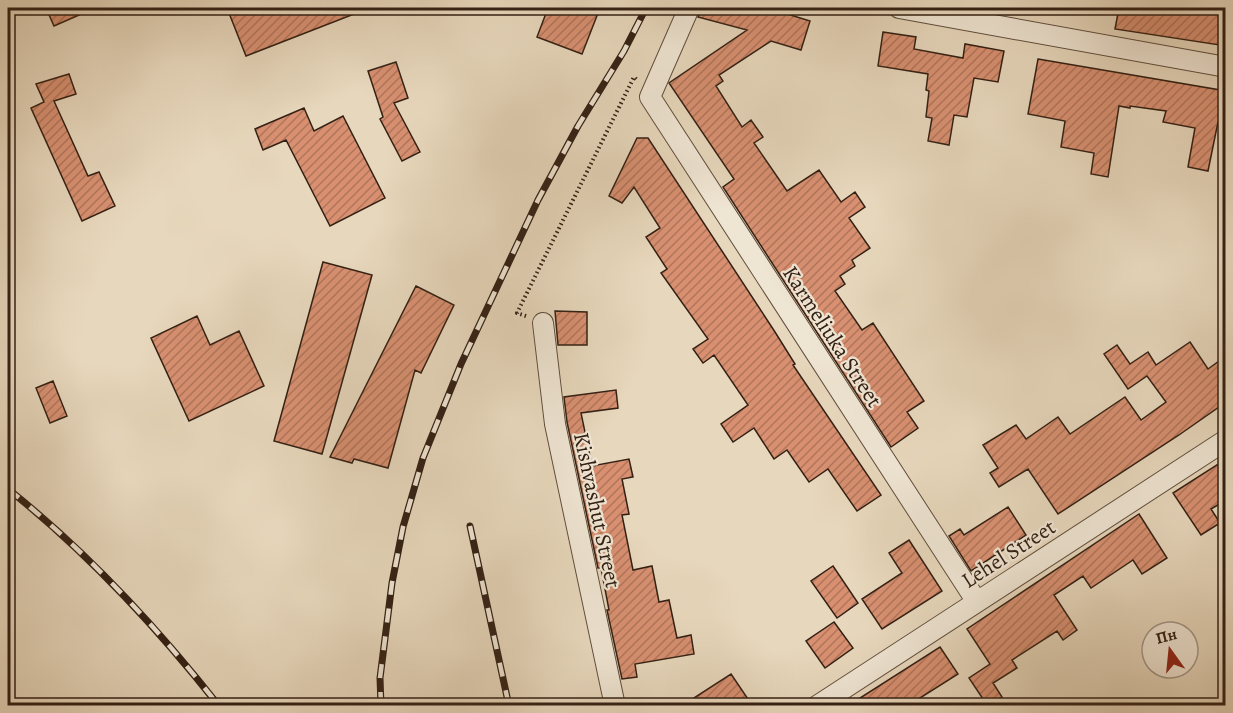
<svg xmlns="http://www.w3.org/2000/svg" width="1233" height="713" font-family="Alegreya,serif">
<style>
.building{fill:url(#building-hatch);stroke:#332014;stroke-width:1.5}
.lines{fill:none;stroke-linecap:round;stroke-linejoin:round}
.street-casing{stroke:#604e3e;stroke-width:22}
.path{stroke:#332014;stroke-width:4;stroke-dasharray:1.5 3;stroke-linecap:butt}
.street{stroke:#efe5d3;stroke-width:20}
.rail-casing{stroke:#332014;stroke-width:7}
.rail{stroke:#efe5d3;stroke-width:4.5;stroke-dasharray:14;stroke-linecap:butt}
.labels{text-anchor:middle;stroke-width:4.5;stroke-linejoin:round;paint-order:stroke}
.street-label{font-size:22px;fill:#332014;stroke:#efe5d3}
</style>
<defs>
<pattern id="building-hatch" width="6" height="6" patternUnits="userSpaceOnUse" patternTransform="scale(1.5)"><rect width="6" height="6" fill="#d89071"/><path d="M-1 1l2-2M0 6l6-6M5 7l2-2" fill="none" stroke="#b0755c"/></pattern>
</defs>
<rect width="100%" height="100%" fill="#e7d7bc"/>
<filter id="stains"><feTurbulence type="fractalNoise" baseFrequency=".00333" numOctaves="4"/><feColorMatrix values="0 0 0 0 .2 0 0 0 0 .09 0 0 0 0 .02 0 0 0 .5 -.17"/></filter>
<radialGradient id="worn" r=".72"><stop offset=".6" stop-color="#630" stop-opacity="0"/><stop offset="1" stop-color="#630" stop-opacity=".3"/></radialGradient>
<path class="building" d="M 46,8 L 95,8 L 54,26 Z
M 227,8 L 367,8 L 367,9 L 246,56 Z
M 548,8 L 600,8 L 582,54 L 537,37 Z
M 701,8 L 768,8 L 810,21 L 801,50 L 771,41 L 719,75 L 723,81 L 716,86 L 742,127 L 751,120 L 763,137 L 754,143 L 787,191 L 819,170 L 841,202 L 855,192 L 865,207 L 849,218 L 870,248 L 852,260 L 855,266 L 840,276 L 845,284 L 835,291 L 862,330 L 873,323 L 924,401 L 907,412 L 918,428 L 891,447 L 723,187 L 734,179 L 669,83 L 747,30 L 698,17 Z
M 1119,8 L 1155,8 L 1195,13 L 1196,8 L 1226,9 L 1226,46 L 1115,29 Z
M 883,32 L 916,37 L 914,49 L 963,58 L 965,44 L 1004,51 L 998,82 L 974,78 L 967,117 L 954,115 L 949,145 L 928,141 L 932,118 L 926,117 L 929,91 L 926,90 L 928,74 L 878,66 Z
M 1038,59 L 1226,91 L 1226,123 L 1218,122 L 1208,171 L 1188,167 L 1195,128 L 1163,122 L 1166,111 L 1130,106 L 1130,108 L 1119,106 L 1108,177 L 1091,174 L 1094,153 L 1061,147 L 1065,121 L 1028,114 Z
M 396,62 L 408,98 L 394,103 L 420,152 L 402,161 L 380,119 L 383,117 L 368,71 Z
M 69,74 L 76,94 L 54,101 L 88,176 L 99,172 L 115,206 L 82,221 L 31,108 L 44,102 L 36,84 Z
M 304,108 L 314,131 L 343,116 L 385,198 L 330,226 L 286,140 L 263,150 L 255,129 Z
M 637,138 L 648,138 L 775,332 L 795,364 L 793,365 L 881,495 L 857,511 L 828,469 L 809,482 L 787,450 L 774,459 L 754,428 L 733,442 L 721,424 L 748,405 L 714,355 L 703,363 L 693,349 L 708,339 L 661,273 L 667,269 L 646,237 L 660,228 L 634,187 L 622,203 L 609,196 Z
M 323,262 L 372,275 L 322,454 L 274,441 Z
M 416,286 L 454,305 L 421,373 L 415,370 L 388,468 L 354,459 L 352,463 L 330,457 Z
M 555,311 L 587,312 L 587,345 L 558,345 Z
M 197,316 L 210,345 L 239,331 L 264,386 L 189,421 L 151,338 Z
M 1190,342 L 1208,369 L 1226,356 L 1226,402 L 1179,435 L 1058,514 L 1028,469 L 999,487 L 990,473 L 998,468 L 983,445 L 1016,425 L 1026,439 L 1058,417 L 1070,434 L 1125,397 L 1141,420 L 1166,402 L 1147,376 L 1128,389 L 1104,354 L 1117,345 L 1130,364 L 1148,352 L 1156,365 Z
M 53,381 L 67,416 L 50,423 L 36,388 Z
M 616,390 L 618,408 L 581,413 L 592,466 L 629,459 L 633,477 L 622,479 L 629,514 L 622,515 L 633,570 L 652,566 L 659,602 L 669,600 L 677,638 L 691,635 L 694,654 L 635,664 L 637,677 L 622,679 L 607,610 L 609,610 L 601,568 L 598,568 L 567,422 L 564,397 Z
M 1226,459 L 1226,500 L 1211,509 L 1220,523 L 1201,535 L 1173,493 Z
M 1008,507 L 1026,535 L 971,571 L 949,536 L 960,529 L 964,535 Z
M 1139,514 L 1167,558 L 1142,574 L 1133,560 L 1091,588 L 1083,576 L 1054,595 L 1077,630 L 1063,640 L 1057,631 L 1012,660 L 1017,668 L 993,683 L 1002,697 L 987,705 L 969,678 L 990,664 L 967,629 Z
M 909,540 L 942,591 L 882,629 L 862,599 L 902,573 L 889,553 Z
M 833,566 L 858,603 L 837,618 L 811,581 Z
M 834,622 L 853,648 L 825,668 L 806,641 Z
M 940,647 L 958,674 L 909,705 L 849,705 Z
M 731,674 L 752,705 L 683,705 Z"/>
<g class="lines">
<defs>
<path id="street" d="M 689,8 L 650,97 L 977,602
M 899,8 L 1226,67
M 543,323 L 555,424 L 615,706
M 817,706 L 1226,440"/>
</defs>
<use href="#street" class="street-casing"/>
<path class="path" d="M 526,316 L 517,313 L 634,77 L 637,80"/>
<use href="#street" class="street"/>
<defs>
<path id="rail" d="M 8,489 C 87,552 156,626 219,706
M 470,526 L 509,706
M 381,706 L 380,678 L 392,583 L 403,527 L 423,458 L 461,364 L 538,200 L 578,126 L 624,51 L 646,8"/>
</defs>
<use href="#rail" class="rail-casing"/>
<use href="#rail" class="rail"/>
</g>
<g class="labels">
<g class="street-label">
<text transform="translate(833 336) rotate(57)" y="8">Karmeliuka Street</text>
<text transform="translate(598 510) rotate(78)" y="8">Kishvashut Street</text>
<text transform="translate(1008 553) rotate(-33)" y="8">Lehel Street</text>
</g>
</g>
<rect width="1233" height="713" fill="none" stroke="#e7d7bc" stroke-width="30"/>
<rect x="9" y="9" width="1215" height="695" fill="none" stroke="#332014" stroke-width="3"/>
<rect x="15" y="15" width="1203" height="683" fill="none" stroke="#332014" stroke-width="1.5"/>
<g transform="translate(1170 650) rotate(345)"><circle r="28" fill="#efe5d3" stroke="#a49687" stroke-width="1.5"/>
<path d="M0-4.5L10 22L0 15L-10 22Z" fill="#8f2418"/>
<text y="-9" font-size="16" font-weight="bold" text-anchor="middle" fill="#332014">Пн</text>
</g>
<rect width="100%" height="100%" filter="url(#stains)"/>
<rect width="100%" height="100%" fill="url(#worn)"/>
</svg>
